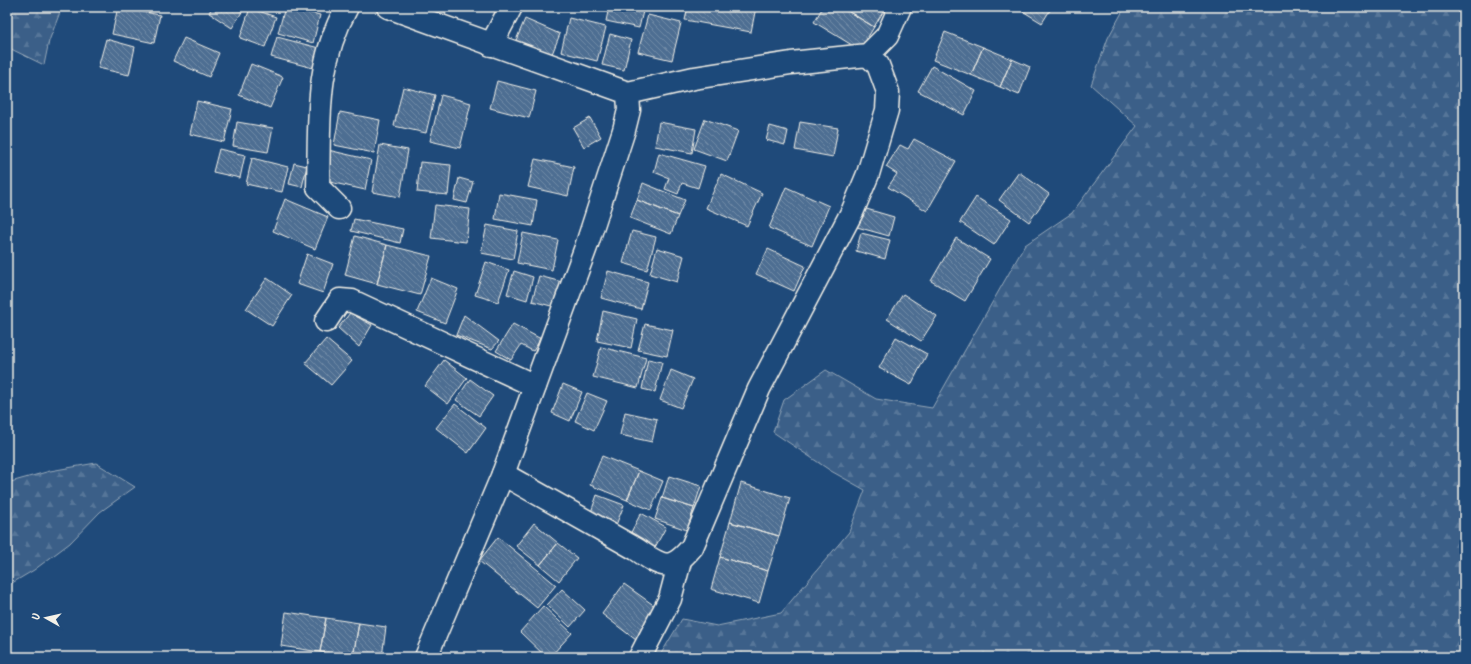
<svg xmlns="http://www.w3.org/2000/svg" width="1471" height="664" font-family="Kalam,sans-serif">
<style>
.forest{fill:url(#forest-firs);stroke:#97a8b8}
.building{fill:url(#building-back-hatch);stroke:#f4f1e8}
.lines{fill:none;stroke-linecap:round;stroke-linejoin:round}
.minor-casing{stroke:#f4f1e8;stroke-width:25}
.major-casing{stroke:#f4f1e8;stroke-width:25}
.minor{stroke:#1f4a7a;stroke-width:22}
.major{stroke:#1f4a7a;stroke-width:22}
</style>
<defs>
<pattern id="forest-firs" width="22" height="20" patternUnits="userSpaceOnUse"><rect width="22" height="20" fill="#3a5f88"/><path d="M5 1l3.5 6h-7zM16 11l3.5 6h-7z" fill="#577699"/></pattern>
<pattern id="building-back-hatch" width="6" height="6" patternUnits="userSpaceOnUse"><rect width="6" height="6" fill="#4d6e92"/><path d="M-1 5l2 2M0 0l6 6M5-1l2 2" fill="none" stroke="#708aa6"/></pattern>
</defs>
<rect width="100%" height="100%" fill="#1f4a7a"/>
<filter id="ink" filterUnits="userSpaceOnUse"><feTurbulence type="fractalNoise" baseFrequency=".025" numOctaves="2"/><feDisplacementMap in="SourceGraphic" scale="8" xChannelSelector="R" yChannelSelector="G"/><feConvolveMatrix kernelMatrix="1 2 1 2 8 2 1 2 1" color-interpolation-filters="sRGB"/></filter>
<g filter="url(#ink)">
<path class="forest" d="M 7,7 L 62,7 L 49,41 L 44,65 L 7,47 Z
M 1125,7 L 1464,7 L 1464,657 L 659,657 L 682,619 L 717,626 L 781,613 L 849,532 L 865,490 L 831,471 L 773,432 L 784,400 L 826,370 L 876,399 L 932,408 L 1025,245 L 1072,213 L 1137,126 L 1091,85 L 1108,38 Z
M 96,463 L 135,487 L 100,512 L 70,543 L 34,570 L 7,586 L 7,483 L 50,471 Z"/>
<path class="building" d="M 118,7 L 160,15 L 154,43 L 112,34 Z
M 212,7 L 245,7 L 232,28 L 209,13 Z
M 285,7 L 320,15 L 313,43 L 278,33 Z
M 417,7 L 448,7 L 444,18 Z
M 609,7 L 644,7 L 639,28 L 606,21 Z
M 688,7 L 756,7 L 751,32 L 685,20 Z
M 823,7 L 841,7 L 874,27 L 860,50 L 814,22 Z
M 841,7 L 886,7 L 874,27 Z
M 1016,7 L 1052,7 L 1042,23 Z
M 250,8 L 276,17 L 265,47 L 240,38 Z
M 648,15 L 681,23 L 672,60 L 638,52 Z
M 569,18 L 606,27 L 597,61 L 561,52 Z
M 525,19 L 560,34 L 550,59 L 514,45 Z
M 945,32 L 983,47 L 971,75 L 933,60 Z
M 610,34 L 631,40 L 624,70 L 602,65 Z
M 277,37 L 319,48 L 313,68 L 271,57 Z
M 184,38 L 219,53 L 209,77 L 173,61 Z
M 106,39 L 135,47 L 129,75 L 98,68 Z
M 983,47 L 1012,59 L 1000,87 L 971,75 Z
M 1012,59 L 1030,67 L 1019,95 L 1000,87 Z
M 251,64 L 283,77 L 270,108 L 239,95 Z
M 932,66 L 976,91 L 964,115 L 918,91 Z
M 497,81 L 536,91 L 529,118 L 490,108 Z
M 403,87 L 435,95 L 426,133 L 394,126 Z
M 441,95 L 471,103 L 460,148 L 430,141 Z
M 197,101 L 232,109 L 224,142 L 190,134 Z
M 340,112 L 380,120 L 374,153 L 334,145 Z
M 590,118 L 601,137 L 584,147 L 573,128 Z
M 705,119 L 738,131 L 727,161 L 694,149 Z
M 237,122 L 273,128 L 268,152 L 233,146 Z
M 659,122 L 696,129 L 692,153 L 655,146 Z
M 800,122 L 838,128 L 833,157 L 795,150 Z
M 770,126 L 788,131 L 785,145 L 766,140 Z
M 914,139 L 956,161 L 927,211 L 888,187 L 897,174 L 886,167 L 900,145 L 908,149 Z
M 380,145 L 408,150 L 400,197 L 372,192 Z
M 219,149 L 245,155 L 240,178 L 213,172 Z
M 328,150 L 371,160 L 365,190 L 321,180 Z
M 659,153 L 705,166 L 698,188 L 682,183 L 678,194 L 665,189 L 669,178 L 654,172 Z
M 252,158 L 288,167 L 282,192 L 246,184 Z
M 535,159 L 574,167 L 568,196 L 528,187 Z
M 420,162 L 451,165 L 448,195 L 417,192 Z
M 294,163 L 307,166 L 302,187 L 289,184 Z
M 1019,172 L 1049,194 L 1029,222 L 999,200 Z
M 721,174 L 762,193 L 747,226 L 706,208 Z
M 459,178 L 473,182 L 467,203 L 454,200 Z
M 643,183 L 685,200 L 678,216 L 637,200 Z
M 786,187 L 829,206 L 812,246 L 769,228 Z
M 499,193 L 537,200 L 533,226 L 495,219 Z
M 976,197 L 1011,219 L 994,245 L 960,222 Z
M 285,199 L 328,217 L 315,249 L 273,231 Z
M 637,200 L 678,216 L 671,234 L 630,218 Z
M 435,205 L 470,209 L 466,242 L 431,238 Z
M 863,208 L 894,217 L 889,236 L 857,227 Z
M 354,219 L 403,229 L 400,243 L 351,231 Z
M 487,225 L 518,231 L 513,259 L 481,253 Z
M 632,231 L 656,237 L 647,270 L 623,263 Z
M 523,233 L 558,240 L 552,270 L 517,263 Z
M 861,233 L 890,240 L 885,259 L 856,251 Z
M 355,236 L 387,245 L 377,284 L 345,275 Z
M 956,238 L 990,259 L 965,301 L 931,281 Z
M 387,245 L 431,256 L 420,295 L 377,284 Z
M 657,248 L 684,256 L 677,282 L 650,274 Z
M 768,249 L 805,266 L 794,291 L 756,274 Z
M 307,254 L 333,264 L 323,293 L 297,284 Z
M 486,262 L 509,270 L 498,302 L 475,295 Z
M 514,271 L 533,277 L 527,300 L 507,294 Z
M 608,271 L 648,282 L 641,309 L 601,298 Z
M 539,276 L 562,282 L 555,307 L 532,301 Z
M 267,278 L 292,295 L 272,326 L 246,309 Z
M 431,278 L 458,289 L 445,323 L 417,312 Z
M 903,294 L 937,316 L 921,341 L 887,319 Z
M 603,311 L 637,319 L 631,348 L 597,341 Z
M 350,313 L 372,325 L 359,347 L 338,328 Z
M 464,315 L 499,341 L 492,349 L 456,335 Z
M 513,324 L 541,339 L 533,351 L 521,345 L 511,360 L 496,351 Z
M 645,324 L 673,330 L 667,356 L 638,350 Z
M 896,337 L 927,354 L 911,385 L 879,368 Z
M 326,339 L 352,361 L 331,385 L 305,363 Z
M 601,347 L 646,358 L 638,388 L 593,377 Z
M 648,359 L 662,362 L 655,392 L 642,389 Z
M 444,360 L 467,378 L 448,404 L 425,386 Z
M 671,370 L 693,379 L 681,408 L 660,400 Z
M 470,379 L 493,396 L 479,416 L 456,400 Z
M 563,384 L 582,392 L 570,421 L 552,413 Z
M 587,393 L 607,401 L 594,430 L 575,421 Z
M 455,404 L 486,428 L 468,453 L 436,428 Z
M 625,412 L 657,419 L 652,442 L 620,435 Z
M 602,456 L 639,471 L 627,500 L 590,485 Z
M 639,471 L 663,481 L 651,510 L 627,500 Z
M 669,476 L 701,486 L 694,508 L 662,498 Z
M 741,483 L 790,498 L 779,536 L 730,522 Z
M 597,495 L 624,505 L 616,525 L 590,515 Z
M 662,498 L 694,508 L 687,530 L 655,519 Z
M 641,513 L 666,527 L 653,551 L 628,538 Z
M 730,522 L 779,536 L 768,571 L 720,557 Z
M 534,523 L 558,543 L 540,565 L 516,546 Z
M 498,537 L 556,585 L 537,608 L 479,561 Z
M 558,543 L 577,558 L 559,581 L 540,565 Z
M 720,557 L 768,571 L 759,603 L 711,589 Z
M 624,584 L 659,609 L 636,640 L 602,614 Z
M 562,589 L 585,610 L 570,627 L 547,605 Z
M 543,606 L 572,633 L 550,657 L 546,657 L 520,632 Z
M 286,612 L 326,618 L 320,652 L 281,646 Z
M 326,618 L 359,623 L 353,657 L 320,652 Z
M 359,623 L 386,627 L 382,657 L 353,657 Z"/>
<g class="lines">
<defs>
<path id="minor" d="M 491,45 L 511,7
M 628,93 L 694,78 L 791,63 L 868,55 L 887,36 L 900,7
M 339,208 L 318,187 C 320,122 314,66 347,7
M 326,321 L 340,300 L 352,301 L 535,386
M 503,474 L 636,549 C 662,567 670,573 692,547 L 759,389 L 853,210 L 868,174 L 887,110 L 888,92 L 878,65 L 868,55
M 640,657 L 670,599 L 680,561"/>
<path id="major" d="M 388,7 L 628,93 L 629,110 L 624,130 L 586,247 L 503,474 L 426,657"/>
</defs>
<use href="#minor" class="minor-casing"/>
<use href="#major" class="major-casing"/>
<use href="#minor" class="minor"/>
<use href="#major" class="major"/>
</g>
</g>
<rect width="1471" height="664" fill="none" stroke="#1f4a7a" stroke-width="24"/>
<rect x="12" y="12" width="1447" height="640" fill="none" stroke="#f4f1e8" stroke-width="1.5" filter="url(#ink)"/>
<g transform="translate(46 618) rotate(278)" stroke="#1f4a7a" stroke-width="3" paint-order="stroke">
<path d="M0-3L7 15L0 10L-7 15Z" fill="#f4f1e8"/>
<text y="-6" font-size="11" font-weight="bold" text-anchor="middle" fill="#f4f1e8">U</text>
</g>
</svg>
